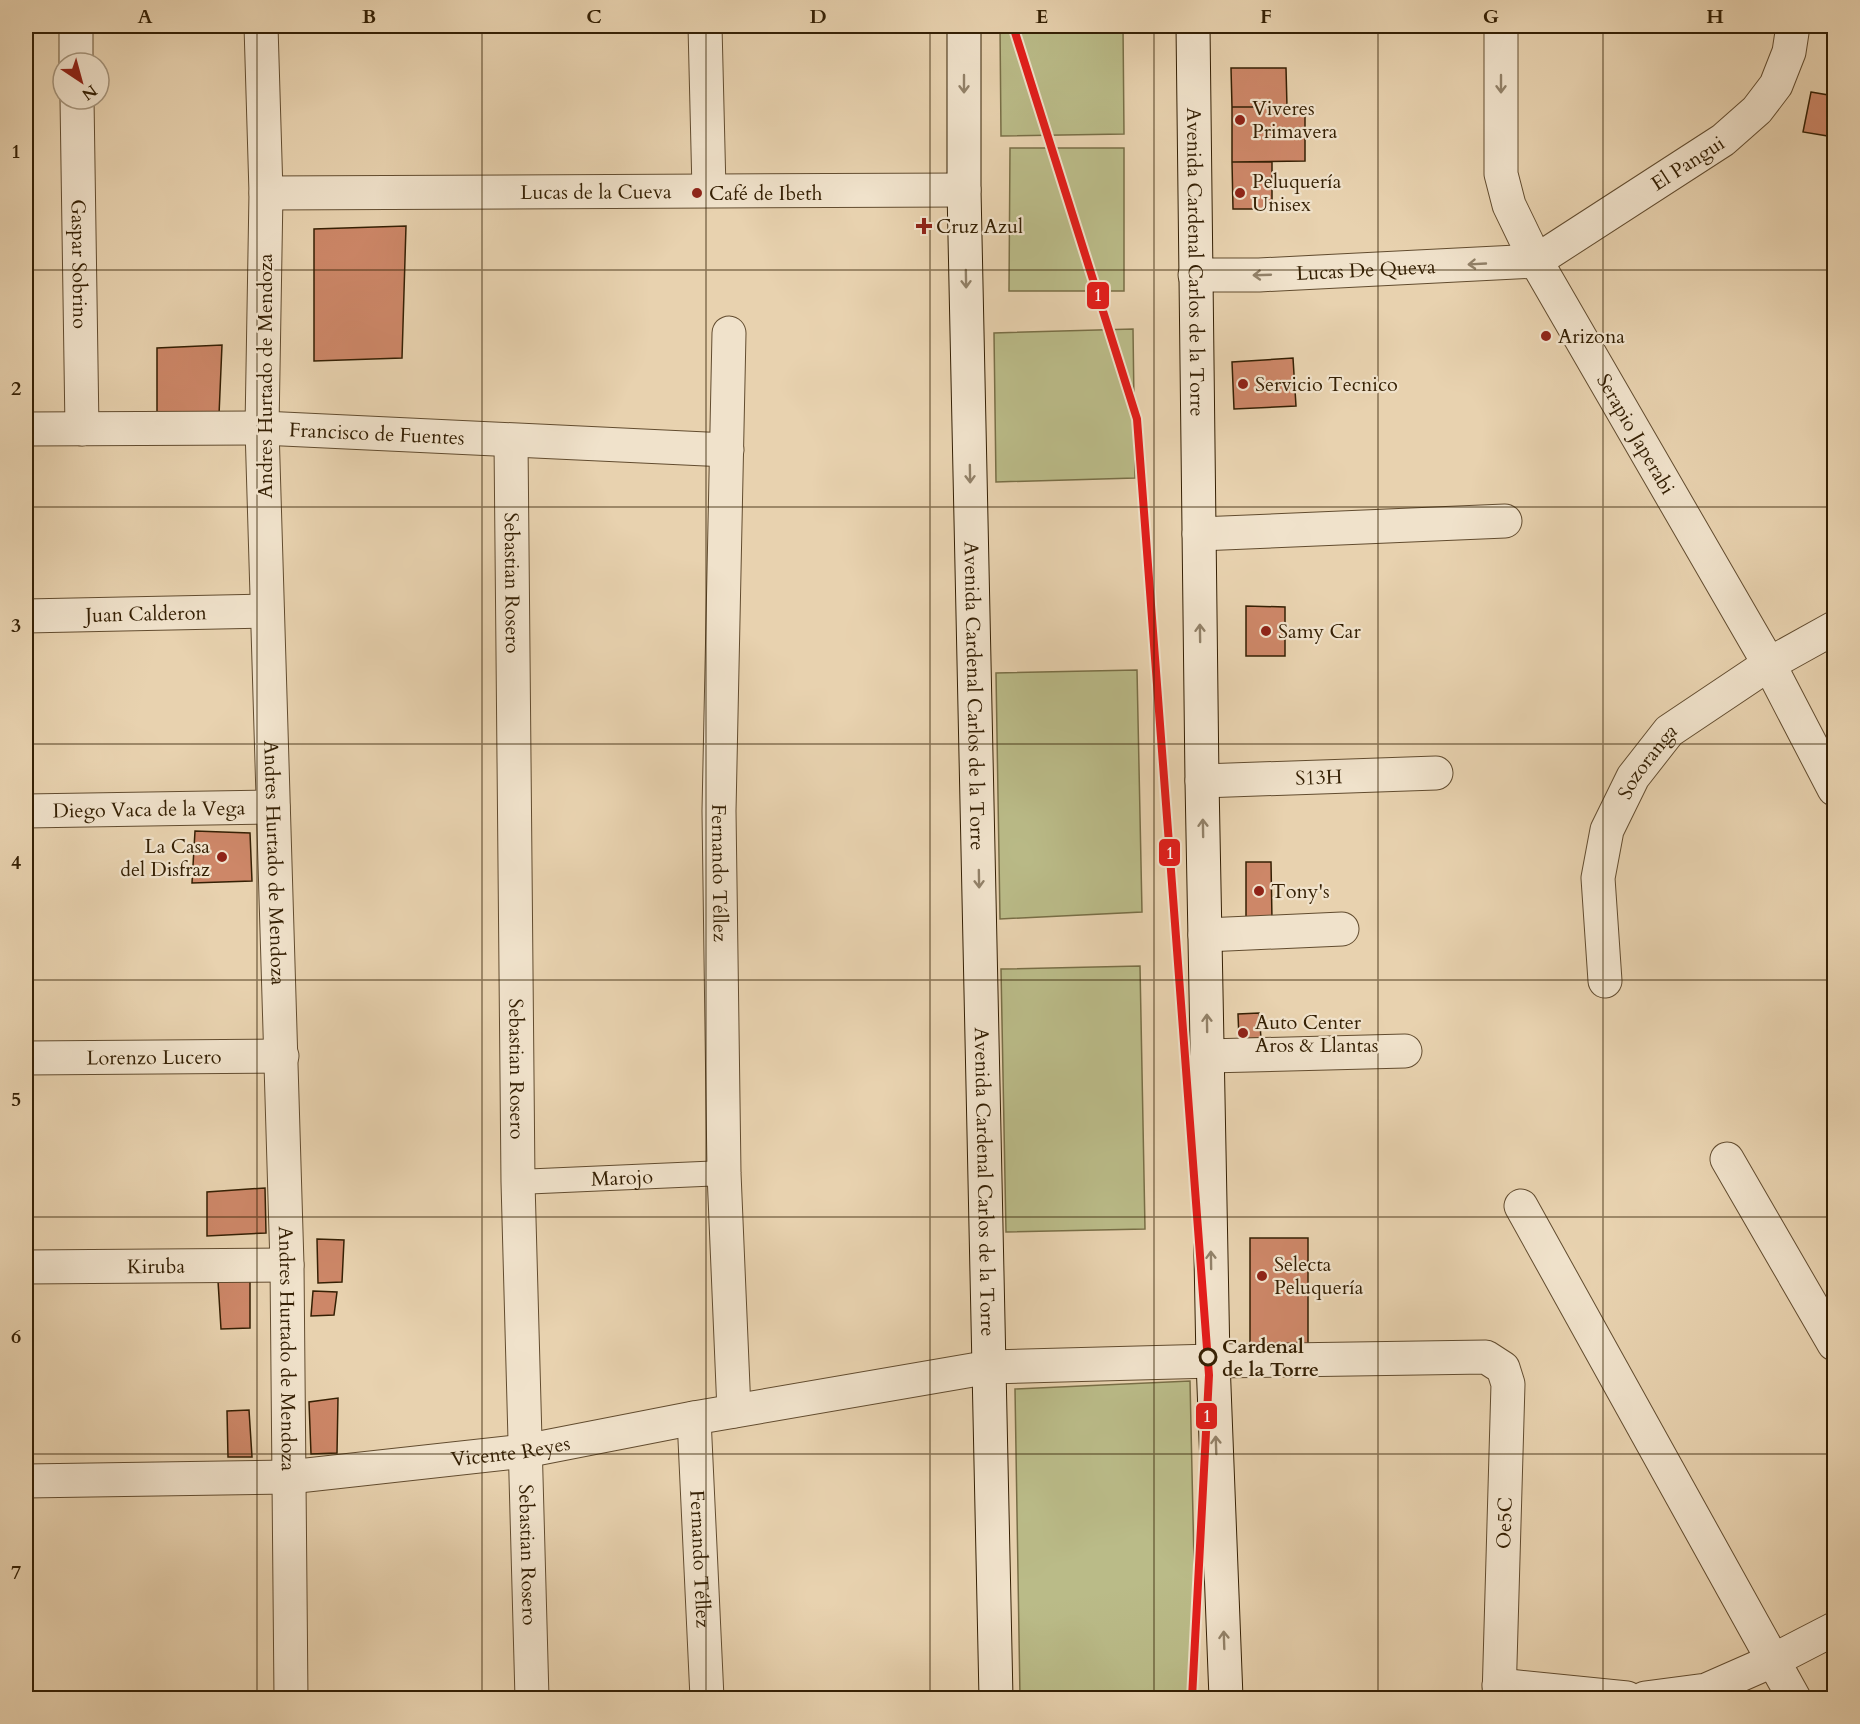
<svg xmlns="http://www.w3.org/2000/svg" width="1860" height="1724" font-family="Cardo,serif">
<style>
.green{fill:#babb88;stroke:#786e46;stroke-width:1.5}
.building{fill:#cd8768;stroke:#352004;stroke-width:1.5}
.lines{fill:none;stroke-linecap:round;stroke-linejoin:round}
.lane-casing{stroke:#624c2f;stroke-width:26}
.street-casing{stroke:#624c2f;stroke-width:35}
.secondary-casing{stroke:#352004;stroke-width:35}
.lane{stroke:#f0e2cb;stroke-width:24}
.street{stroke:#f0e2cb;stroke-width:33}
.secondary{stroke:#f0e2cb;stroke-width:33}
.metro-1-casing{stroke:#f0e2cb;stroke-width:12}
.metro-1{stroke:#e31d1b;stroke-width:8}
.oneway{stroke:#928168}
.grid{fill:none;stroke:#352004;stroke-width:1.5;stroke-opacity:0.55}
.poi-dot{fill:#8f2418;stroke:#f0e2cb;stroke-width:2}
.stop-dot{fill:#f0e2cb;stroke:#352004;stroke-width:3}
.labels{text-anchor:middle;stroke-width:4.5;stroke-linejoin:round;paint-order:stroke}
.poi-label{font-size:20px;fill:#352004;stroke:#f0e2cb;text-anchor:start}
.street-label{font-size:20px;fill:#352004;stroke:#f0e2cb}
.stop-label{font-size:20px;font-weight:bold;fill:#352004;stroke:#f0e2cb;text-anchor:start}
.line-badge{stroke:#f0e2cb;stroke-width:2}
.badge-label{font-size:16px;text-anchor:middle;font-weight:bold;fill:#fff}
.neatline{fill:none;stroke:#352004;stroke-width:2}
.grid-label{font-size:20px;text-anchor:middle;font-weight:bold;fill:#352004}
</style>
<rect width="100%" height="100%" fill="#e8d2af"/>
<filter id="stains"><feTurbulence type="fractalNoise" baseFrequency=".00333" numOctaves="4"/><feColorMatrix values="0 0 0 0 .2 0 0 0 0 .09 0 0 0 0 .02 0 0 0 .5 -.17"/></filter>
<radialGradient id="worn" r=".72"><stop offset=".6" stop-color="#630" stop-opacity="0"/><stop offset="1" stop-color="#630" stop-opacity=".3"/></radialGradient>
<path class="green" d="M 1000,26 L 1123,26 L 1124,134 L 1001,136 Z
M 1010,148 L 1124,148 L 1124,291 L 1009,291 Z
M 1133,329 L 1135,478 L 996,482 L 994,333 Z
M 1137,670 L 1142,912 L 1000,919 L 996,673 Z
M 1140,966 L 1145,1229 L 1006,1232 L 1001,969 Z
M 1190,1381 L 1197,1698 L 1020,1698 L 1015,1389 Z"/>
<path class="building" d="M 1231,68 L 1286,68 L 1287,107 L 1232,107 Z
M 1811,92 L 1834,96 L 1834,137 L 1803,132 Z
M 1232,107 L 1305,107 L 1305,161 L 1232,162 Z
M 1232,162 L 1272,162 L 1272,209 L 1233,209 Z
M 406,226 L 402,358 L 314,361 L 314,229 Z
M 222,345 L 219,415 L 157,417 L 157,348 Z
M 1293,358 L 1296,406 L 1234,409 L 1232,362 Z
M 1246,606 L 1285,607 L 1285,656 L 1246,656 Z
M 195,831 L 250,833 L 252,881 L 192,883 Z
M 1246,862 L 1271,862 L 1272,920 L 1246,921 Z
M 1259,1013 L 1261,1038 L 1239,1039 L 1238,1014 Z
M 265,1188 L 266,1233 L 207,1236 L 207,1192 Z
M 1250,1238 L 1308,1238 L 1308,1344 L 1250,1345 Z
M 317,1239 L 344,1240 L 342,1282 L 318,1283 Z
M 218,1281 L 250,1281 L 250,1328 L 221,1329 Z
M 313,1291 L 337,1292 L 334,1315 L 311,1316 Z
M 338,1398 L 337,1453 L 311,1454 L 309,1402 Z
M 249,1410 L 252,1457 L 228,1457 L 227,1411 Z"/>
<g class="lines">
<defs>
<g id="lane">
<path id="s1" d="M 518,1182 L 724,1173"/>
</g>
<g id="street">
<path d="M 76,26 L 76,63"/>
<path id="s2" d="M 261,26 L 266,193 L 262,428 L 287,1265 L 291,1698"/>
<path d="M 705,26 L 709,190"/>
<path id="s3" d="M 1501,26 L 1501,174 L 1509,205 L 1536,261 L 1769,664 L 1834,789"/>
<path id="s4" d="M 77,99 L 82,429"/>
<path id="s5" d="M 266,193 L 964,190"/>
<path id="s6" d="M 1195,275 L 1259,275 L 1536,261 L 1723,140 L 1757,110 L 1776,85 L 1789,52 L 1793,26"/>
<path id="s7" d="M 729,333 L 719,811 L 724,1173 L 734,1411"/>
<path id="s8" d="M 26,429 L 262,428 L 727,450"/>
<path id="s9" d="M 511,441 L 518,1182 L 532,1698"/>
<path d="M 1199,534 L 1505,521"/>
<path id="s10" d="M 26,616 L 267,611"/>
<path id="s11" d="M 1202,781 L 1436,773"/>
<path id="s12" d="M 26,811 L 273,807"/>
<path d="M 1205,935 L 1342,929"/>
<path id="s13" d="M 1605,981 L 1598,878 L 1607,830 L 1633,777 L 1669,731 L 1769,664 L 1834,628"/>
<path d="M 1208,1056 L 1405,1051"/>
<path id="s14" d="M 26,1058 L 282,1056"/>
<path d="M 1727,1159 L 1834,1344"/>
<path d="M 1521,1206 L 1794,1698"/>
<path id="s15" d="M 26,1267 L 287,1265"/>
<path id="s16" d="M 694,1418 L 707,1698"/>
<path id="s17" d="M 26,1481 L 289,1477 L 525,1451 L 694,1418 L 990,1367 L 1213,1361 L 1486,1357 L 1503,1368 L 1508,1384 L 1499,1698"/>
<path d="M 1499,1685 L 1627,1698"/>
<path d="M 1645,1698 L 1706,1690 L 1772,1661 L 1834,1629"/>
</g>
<g id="secondary">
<path id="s18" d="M 964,26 L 964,190 L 996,1698"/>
<path id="s19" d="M 1193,26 L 1202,781 L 1213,1361 L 1226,1698"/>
</g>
</defs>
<use href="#lane" class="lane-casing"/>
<use href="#street" class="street-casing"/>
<use href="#secondary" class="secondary-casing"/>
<use href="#lane" class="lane"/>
<use href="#street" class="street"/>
<use href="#secondary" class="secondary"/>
<defs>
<path id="metro-1" d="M 1013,26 L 1137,419 L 1209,1375 L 1192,1698"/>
</defs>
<use href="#metro-1" class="metro-1-casing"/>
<use href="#metro-1" class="metro-1"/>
</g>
<defs><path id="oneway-shaft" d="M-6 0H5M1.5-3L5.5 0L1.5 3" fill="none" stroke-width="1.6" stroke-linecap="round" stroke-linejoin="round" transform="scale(1.5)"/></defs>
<g class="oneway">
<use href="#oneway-shaft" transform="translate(964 84) rotate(90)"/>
<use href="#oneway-shaft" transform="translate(1501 84) rotate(90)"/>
<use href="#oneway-shaft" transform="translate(1477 264) rotate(177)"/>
<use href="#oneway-shaft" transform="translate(1262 275) rotate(178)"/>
<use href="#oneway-shaft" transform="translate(966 279) rotate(89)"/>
<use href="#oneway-shaft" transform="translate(970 474) rotate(89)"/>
<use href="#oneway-shaft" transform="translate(1200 633) rotate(-91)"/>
<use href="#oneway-shaft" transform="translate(1203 828) rotate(-91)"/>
<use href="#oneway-shaft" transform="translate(979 879) rotate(89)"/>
<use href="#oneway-shaft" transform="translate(1207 1023) rotate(-91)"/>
<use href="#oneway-shaft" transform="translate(1211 1260) rotate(-91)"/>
<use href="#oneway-shaft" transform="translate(1216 1445) rotate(-92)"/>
<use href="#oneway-shaft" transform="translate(1224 1640) rotate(-92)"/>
</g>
<path class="grid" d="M 257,26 L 257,1698M 482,26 L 482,1698M 706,26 L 706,1698M 930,26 L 930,1698M 1154,26 L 1154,1698M 1378,26 L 1378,1698M 1603,26 L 1603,1698M 26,270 L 1834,270M 26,507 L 1834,507M 26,744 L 1834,744M 26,980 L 1834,980M 26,1217 L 1834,1217M 26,1454 L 1834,1454"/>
<g class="poi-dot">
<circle cx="1240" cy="120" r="6"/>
<circle cx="697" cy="193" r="6"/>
<circle cx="1240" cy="193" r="6"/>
<path d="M921 217h6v6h6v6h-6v6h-6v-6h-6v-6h6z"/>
<circle cx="1546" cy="336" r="6"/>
<circle cx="1243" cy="384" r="6"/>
<circle cx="1266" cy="631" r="6"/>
<circle cx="222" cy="857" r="6"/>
<circle cx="1259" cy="891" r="6"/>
<circle cx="1243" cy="1033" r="6"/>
<circle cx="1262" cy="1276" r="6"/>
</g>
<circle class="stop-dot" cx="1208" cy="1357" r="8"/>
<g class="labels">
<g class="poi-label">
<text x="1252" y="115">Viveres<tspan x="1252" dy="23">Primavera</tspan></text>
<text x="1252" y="188">Peluquería<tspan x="1252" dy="23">Unisex</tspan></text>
<text x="709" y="200">Café de Ibeth</text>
<text x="936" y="233">Cruz Azul</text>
<text x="1558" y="343">Arizona</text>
<text x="1255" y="391">Servicio Tecnico</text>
<text x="1278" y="638">Samy Car</text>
<text x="210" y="853" text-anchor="end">La Casa<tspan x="210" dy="23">del Disfraz</tspan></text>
<text x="1271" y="898">Tony's</text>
<text x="1255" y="1029">Auto Center<tspan x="1255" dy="23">Aros &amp; Llantas</tspan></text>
<text x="1274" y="1271">Selecta<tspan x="1274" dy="23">Peluquería</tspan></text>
</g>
<g class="street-label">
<text dy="7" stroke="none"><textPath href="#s6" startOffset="522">El Pangui</textPath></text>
<text dy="7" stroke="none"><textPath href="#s5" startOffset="330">Lucas de la Cueva</textPath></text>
<text dy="7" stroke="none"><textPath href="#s19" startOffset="236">Avenida Cardenal Carlos de la Torre</textPath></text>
<text dy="7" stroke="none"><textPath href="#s4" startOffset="165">Gaspar Sobrino</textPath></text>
<text dy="7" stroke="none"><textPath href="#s6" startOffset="171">Lucas De Queva</textPath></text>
<text transform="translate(265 376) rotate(-90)" y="7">Andres Hurtado de Mendoza</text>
<text dy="7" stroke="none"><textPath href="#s8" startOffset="351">Francisco de Fuentes</textPath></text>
<text dy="7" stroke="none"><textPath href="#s3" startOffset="442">Serapio Japerabi</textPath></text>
<text dy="7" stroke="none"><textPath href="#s9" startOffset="142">Sebastian Rosero</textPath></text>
<text dy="7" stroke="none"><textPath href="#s10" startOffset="120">Juan Calderon</textPath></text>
<text dy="7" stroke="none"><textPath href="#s18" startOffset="670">Avenida Cardenal Carlos de la Torre</textPath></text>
<text dy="7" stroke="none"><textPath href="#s13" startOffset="232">Sozoranga</textPath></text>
<text dy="7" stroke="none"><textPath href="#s11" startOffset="117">S13H</textPath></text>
<text dy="7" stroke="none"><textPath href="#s12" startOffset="123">Diego Vaca de la Vega</textPath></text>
<text dy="7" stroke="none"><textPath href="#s2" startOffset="837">Andres Hurtado de Mendoza</textPath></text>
<text dy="7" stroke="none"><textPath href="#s7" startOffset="540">Fernando Téllez</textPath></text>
<text dy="7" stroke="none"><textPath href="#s14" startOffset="128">Lorenzo Lucero</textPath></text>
<text dy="7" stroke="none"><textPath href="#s9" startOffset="628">Sebastian Rosero</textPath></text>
<text dy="7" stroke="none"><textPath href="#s1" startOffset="104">Marojo</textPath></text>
<text dy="7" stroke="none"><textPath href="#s18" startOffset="1156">Avenida Cardenal Carlos de la Torre</textPath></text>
<text dy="7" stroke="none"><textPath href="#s15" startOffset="130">Kiruba</textPath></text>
<text dy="7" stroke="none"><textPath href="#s2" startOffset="1323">Andres Hurtado de Mendoza</textPath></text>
<text dy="7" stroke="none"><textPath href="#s17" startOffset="486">Vicente Reyes</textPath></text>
<text transform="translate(1504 1523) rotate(-88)" y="7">Oe5C</text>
<text dy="7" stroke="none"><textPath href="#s9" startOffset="1114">Sebastian Rosero</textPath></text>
<text dy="7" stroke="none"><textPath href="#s16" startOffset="141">Fernando Téllez</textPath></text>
</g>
<g class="stop-label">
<text x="1222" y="1353">Cardenal<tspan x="1222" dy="23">de la Torre</tspan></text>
</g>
</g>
<g class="line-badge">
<rect x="1086" y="281" width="24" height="29" rx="6" fill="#e31d1b"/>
<rect x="1158" y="838" width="23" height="29" rx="6" fill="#e31d1b"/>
<rect x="1195" y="1402" width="23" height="28" rx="6" fill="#e31d1b"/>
</g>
<g class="badge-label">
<text x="1098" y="301">1</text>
<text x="1170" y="859">1</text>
<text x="1207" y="1422">1</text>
</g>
<rect width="1860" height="1724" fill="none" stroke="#e8d2af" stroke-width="66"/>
<g transform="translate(81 81) rotate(144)"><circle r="28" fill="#f0e2cb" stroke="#a5947b" stroke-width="1.5"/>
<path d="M0-4.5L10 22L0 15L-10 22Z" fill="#8f2418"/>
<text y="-9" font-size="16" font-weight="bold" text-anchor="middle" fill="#352004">N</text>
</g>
<rect x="33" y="33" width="1794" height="1658" class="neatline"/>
<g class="grid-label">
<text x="145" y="23">A</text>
<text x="369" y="23">B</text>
<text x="594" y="23">C</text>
<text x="818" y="23">D</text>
<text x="1042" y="23">E</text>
<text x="1266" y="23">F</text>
<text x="1491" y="23">G</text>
<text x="1715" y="23">H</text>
<text x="16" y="158">1</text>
<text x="16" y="395">2</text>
<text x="16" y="632">3</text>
<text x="16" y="869">4</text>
<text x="16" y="1106">5</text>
<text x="16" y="1343">6</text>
<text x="16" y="1579">7</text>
</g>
<rect width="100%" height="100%" filter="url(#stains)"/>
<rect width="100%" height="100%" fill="url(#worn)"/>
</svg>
